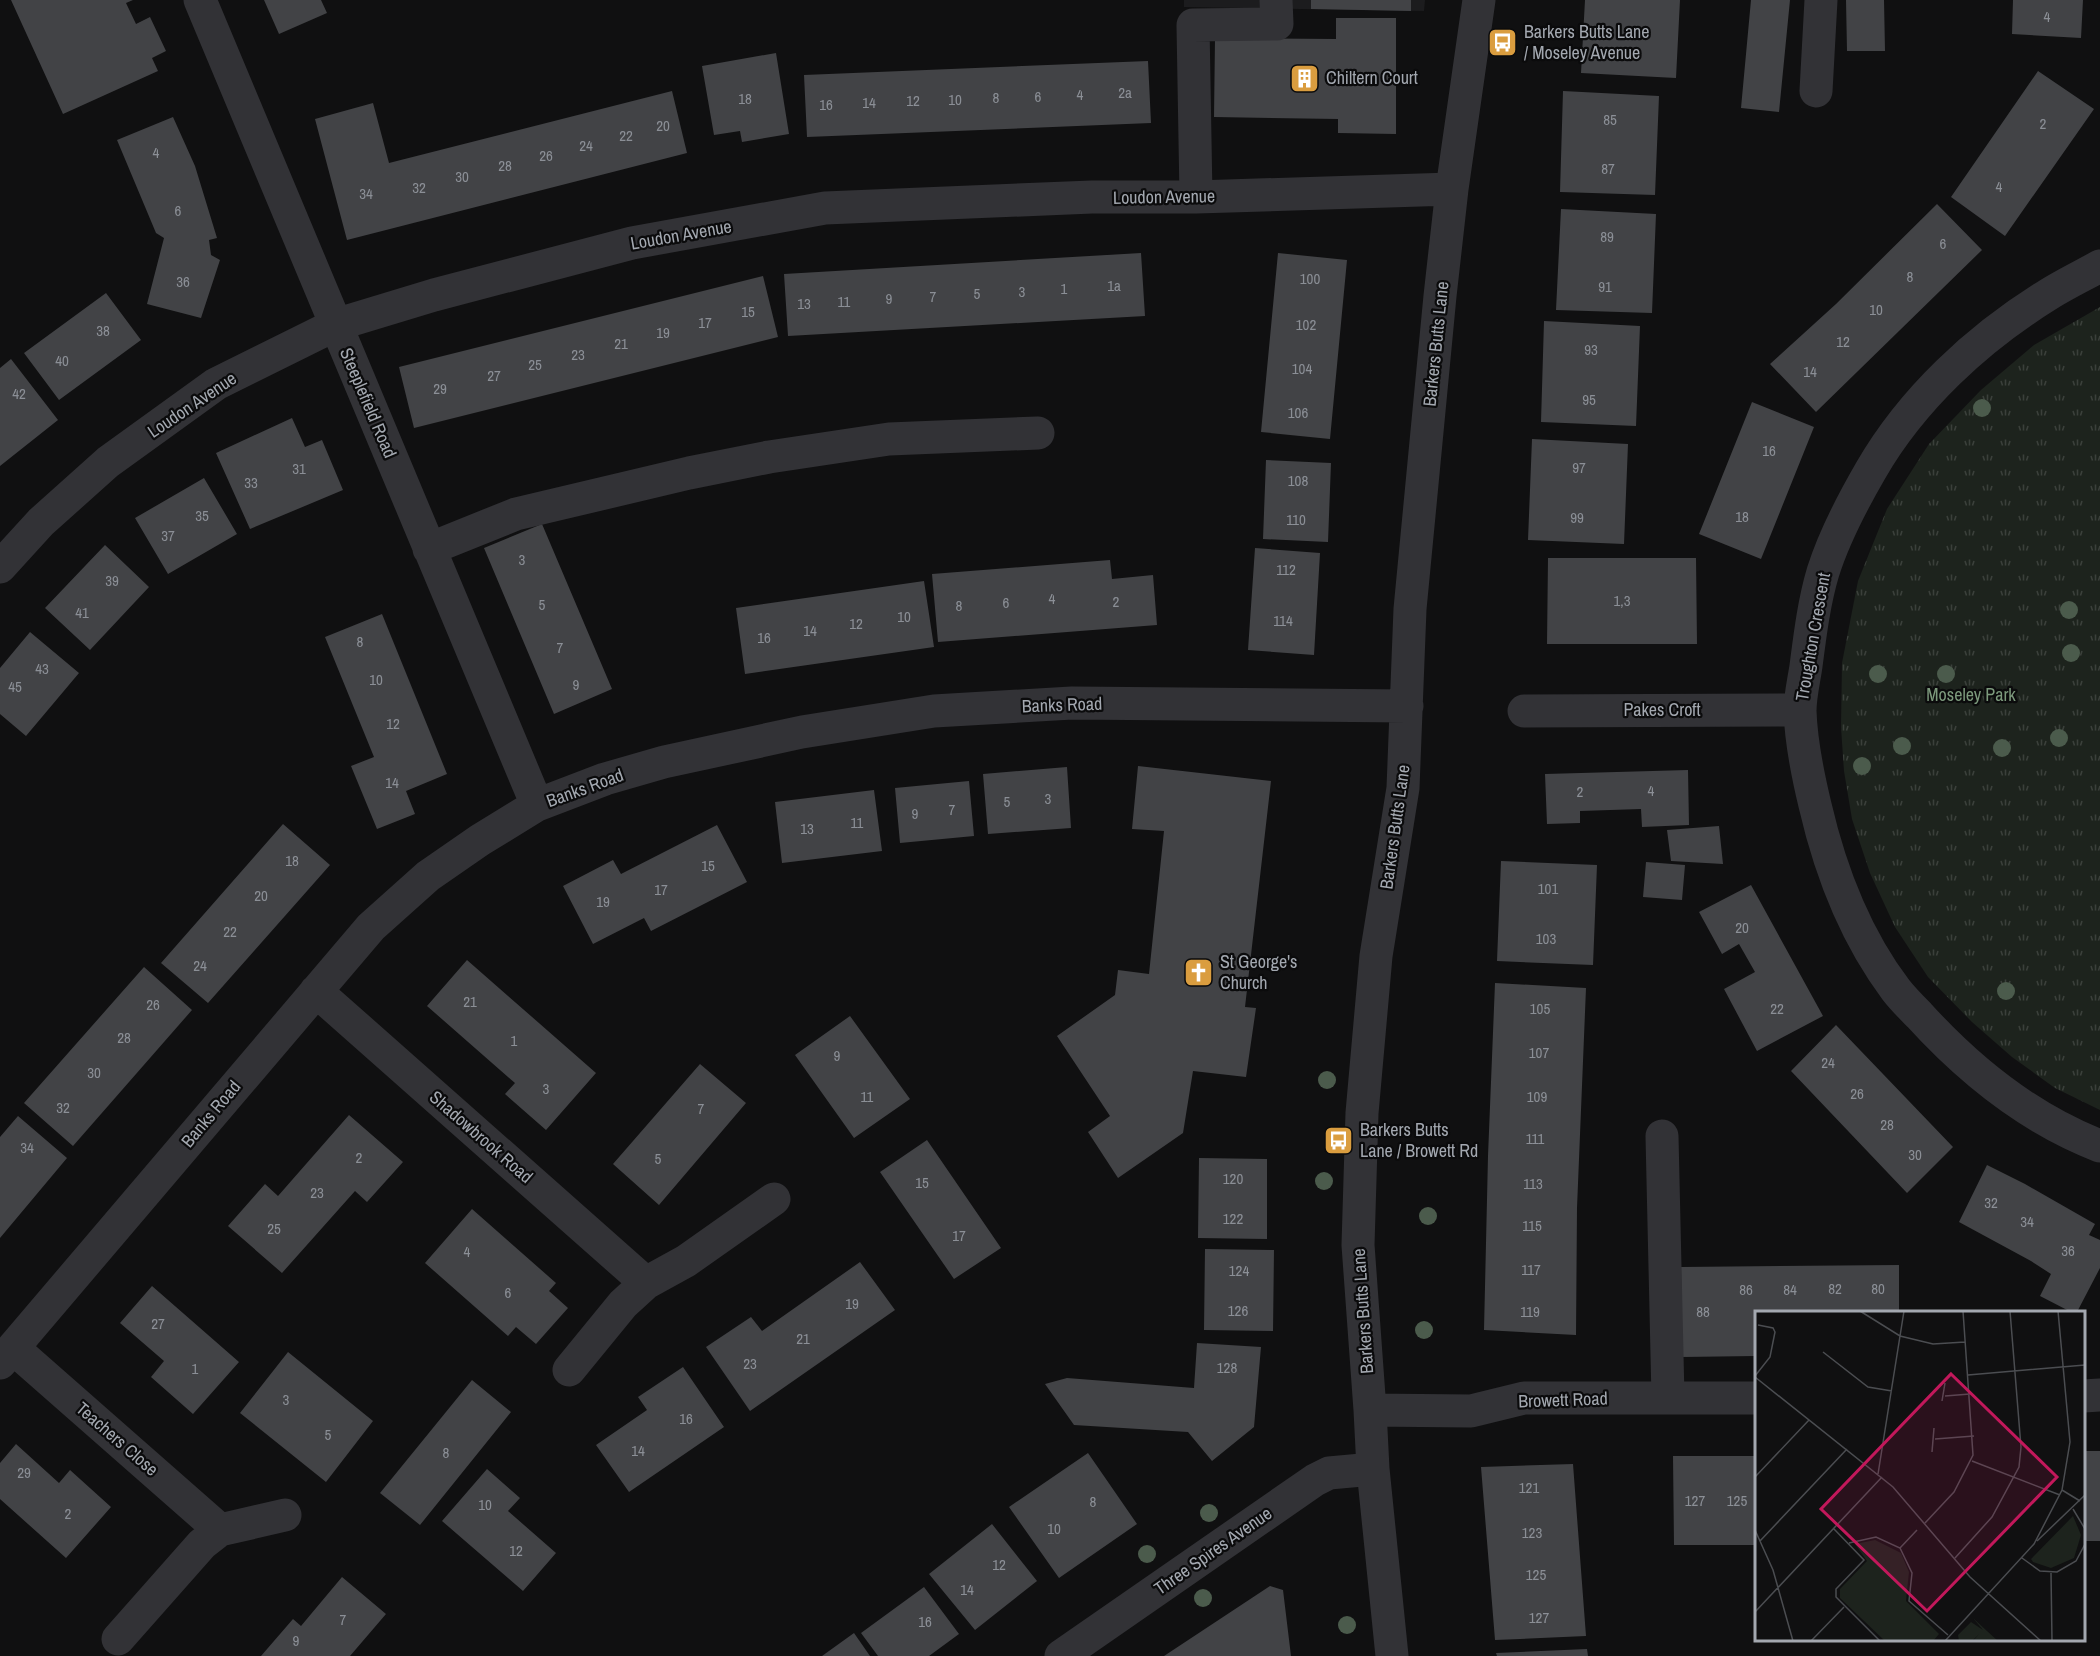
<svg xmlns="http://www.w3.org/2000/svg" width="2100" height="1656" font-family="'Archivo Narrow',sans-serif">
<style>
.built{fill:#1c1c1e}
.park{fill:url(#park-tufts)}
.building{fill:#424346}
.lines{fill:none;stroke-linecap:round;stroke-linejoin:round}
.minor{stroke:#323236;stroke-width:33}
.tree{fill:#4b5b4c}
.labels{text-anchor:middle;stroke-width:4.5;stroke-linejoin:round;paint-order:stroke}
.number-label{font-size:15px;fill:#8b8f96}
.poi-label{font-size:18px;fill:#a3a8b0;stroke:#0b0b0c;text-anchor:start}
.street-label{font-size:18px;fill:#a3a8b0;stroke:#0b0b0c}
.park-label{font-size:18px;fill:#7c997c;stroke:#0b0b0c}
.inset-road{fill:none;stroke:#4b4d51;stroke-width:1.5}
.view{fill:#c2185b;fill-opacity:0.15;stroke:#c2185b;stroke-width:3}
.inset-edge{fill:none;stroke:#a3a8b0;stroke-width:3}
</style>
<defs>
<pattern id="park-tufts" width="24" height="20" patternUnits="userSpaceOnUse" patternTransform="scale(1.5)"><rect width="24" height="20" fill="#1d231d"/><path d="M3 7l-1-3M5 7V3M7 7l1-3M15 17l-1-3M17 17v-4M19 17l1-3" fill="none" stroke="#3b403b"/></pattern>
</defs>
<rect width="100%" height="100%" fill="#101011"/>
<path class="built" d="M 1184,0 L 1425,0 L 1424,11 L 1184,7 Z"/>
<path class="park" d="M 2100,307 L 2100,1110 L 2055,1088 L 2012,1057 L 1972,1022 L 1928,977 L 1895,927 L 1870,873 L 1852,819 L 1844,771 L 1841,727 L 1842,663 L 1858,581 L 1887,509 L 1929,444 L 1981,390 L 2034,345 Z"/>
<path class="building" d="M 11,0 L 133,0 L 126,3 L 136,24 L 150,17 L 166,51 L 152,58 L 158,71 L 63,114 Z
M 264,0 L 321,0 L 327,13 L 279,34 Z
M 1311,0 L 1411,0 L 1411,11 L 1311,9 Z
M 1585,0 L 1680,0 L 1676,78 L 1581,73 Z
M 1751,0 L 1790,0 L 1779,112 L 1741,108 Z
M 1846,0 L 1884,0 L 1885,51 L 1847,51 Z
M 2013,0 L 2083,0 L 2081,38 L 2012,34 Z
M 1336,18 L 1396,18 L 1396,134 L 1338,133 L 1338,119 L 1214,117 L 1215,38 L 1336,39 Z
M 776,53 L 789,134 L 742,142 L 740,131 L 714,135 L 702,66 Z
M 1148,61 L 1151,123 L 807,137 L 804,75 Z
M 2038,71 L 2094,109 L 2005,236 L 1951,197 Z
M 672,91 L 687,153 L 347,240 L 315,119 L 373,103 L 389,163 Z
M 1563,91 L 1659,96 L 1655,195 L 1560,192 Z
M 173,117 L 195,166 L 217,238 L 209,240 L 211,255 L 220,260 L 201,318 L 147,304 L 164,238 L 156,233 L 117,140 Z
M 1937,204 L 1982,250 L 1816,412 L 1770,364 L 1836,304 Z
M 1561,209 L 1656,214 L 1652,313 L 1556,310 Z
M 1141,253 L 1145,316 L 788,336 L 784,274 Z
M 1278,253 L 1347,260 L 1330,439 L 1261,432 Z
M 763,276 L 778,337 L 414,428 L 399,367 Z
M 106,293 L 141,340 L 59,400 L 24,353 Z
M 1544,321 L 1640,326 L 1636,426 L 1541,422 Z
M 11,359 L 58,420 L 0,466 L 0,368 Z
M 1752,402 L 1814,427 L 1761,559 L 1699,534 Z
M 292,418 L 305,447 L 322,440 L 343,490 L 250,529 L 216,453 Z
M 1532,439 L 1628,444 L 1624,544 L 1528,540 Z
M 1266,460 L 1331,463 L 1328,542 L 1263,539 Z
M 204,478 L 237,534 L 168,574 L 135,518 Z
M 542,524 L 612,689 L 554,714 L 484,548 Z
M 105,545 L 149,587 L 90,650 L 45,608 Z
M 1255,548 L 1320,553 L 1314,655 L 1248,650 Z
M 1548,558 L 1696,558 L 1697,644 L 1547,644 Z
M 1110,560 L 1112,579 L 1153,575 L 1157,625 L 938,642 L 932,574 Z
M 924,581 L 934,647 L 745,674 L 736,608 Z
M 382,614 L 447,774 L 406,791 L 415,814 L 377,829 L 351,766 L 374,757 L 325,637 Z
M 30,632 L 79,673 L 26,736 L 0,714 L 0,668 Z
M 1138,766 L 1271,781 L 1245,1007 L 1256,1008 L 1246,1077 L 1193,1071 L 1183,1133 L 1118,1178 L 1088,1132 L 1110,1116 L 1057,1036 L 1115,995 L 1118,970 L 1149,974 L 1164,831 L 1132,829 Z
M 1067,767 L 1071,828 L 988,834 L 983,774 Z
M 1688,770 L 1689,825 L 1642,827 L 1641,809 L 1580,811 L 1580,823 L 1547,824 L 1545,774 Z
M 969,781 L 974,836 L 900,843 L 895,788 Z
M 874,790 L 882,851 L 782,863 L 775,802 Z
M 283,824 L 330,865 L 208,1003 L 161,963 Z
M 717,825 L 747,882 L 651,931 L 644,918 L 593,944 L 563,886 L 613,860 L 621,874 Z
M 1719,826 L 1723,864 L 1671,861 L 1667,830 Z
M 1501,861 L 1597,865 L 1593,965 L 1497,961 Z
M 1646,862 L 1685,865 L 1682,900 L 1643,897 Z
M 1751,885 L 1823,1016 L 1757,1051 L 1724,989 L 1755,972 L 1739,944 L 1722,954 L 1699,912 Z
M 467,960 L 596,1073 L 546,1130 L 505,1094 L 515,1083 L 427,1006 Z
M 144,967 L 192,1010 L 73,1146 L 24,1103 Z
M 1495,983 L 1586,988 L 1577,1208 L 1576,1335 L 1484,1330 L 1488,1156 Z
M 850,1016 L 910,1099 L 854,1138 L 795,1055 Z
M 1836,1025 L 1953,1147 L 1907,1193 L 1791,1071 Z
M 700,1064 L 746,1103 L 659,1205 L 613,1164 Z
M 349,1115 L 403,1162 L 367,1202 L 355,1191 L 282,1273 L 228,1226 L 265,1184 L 278,1196 Z
M 18,1116 L 67,1158 L 0,1238 L 0,1137 Z
M 927,1140 L 1001,1248 L 954,1279 L 880,1172 Z
M 1199,1158 L 1267,1159 L 1267,1239 L 1198,1238 Z
M 1987,1165 L 2025,1184 L 2095,1224 L 2089,1235 L 2100,1240 L 2100,1268 L 2077,1312 L 2071,1312 L 2040,1296 L 2051,1274 L 2031,1261 L 1959,1222 Z
M 472,1209 L 556,1283 L 549,1291 L 568,1308 L 536,1344 L 516,1327 L 508,1336 L 425,1263 Z
M 1205,1249 L 1274,1250 L 1273,1331 L 1204,1330 Z
M 860,1262 L 895,1310 L 750,1411 L 706,1347 L 751,1317 L 762,1331 Z
M 1899,1265 L 1899,1312 L 1756,1312 L 1756,1356 L 1682,1357 L 1681,1267 Z
M 152,1286 L 239,1362 L 193,1414 L 151,1377 L 164,1361 L 120,1323 Z
M 1197,1343 L 1261,1347 L 1254,1427 L 1212,1461 L 1188,1432 L 1074,1425 L 1045,1384 L 1067,1378 L 1194,1388 Z
M 288,1352 L 373,1421 L 326,1482 L 240,1413 Z
M 683,1367 L 724,1427 L 629,1492 L 596,1445 L 647,1410 L 638,1397 Z
M 472,1380 L 511,1412 L 420,1525 L 380,1493 Z
M 16,1444 L 59,1483 L 70,1470 L 111,1507 L 66,1558 L 0,1499 L 0,1463 Z
M 2084,1451 L 2100,1451 L 2100,1541 L 2084,1541 Z
M 1088,1453 L 1137,1524 L 1059,1578 L 1009,1507 Z
M 1673,1456 L 1756,1456 L 1756,1545 L 1674,1545 Z
M 1573,1464 L 1586,1636 L 1495,1640 L 1481,1467 Z
M 487,1469 L 520,1498 L 508,1511 L 556,1553 L 523,1591 L 442,1521 Z
M 992,1524 L 1037,1581 L 975,1630 L 929,1574 Z
M 342,1577 L 386,1614 L 350,1656 L 261,1656 L 293,1619 L 301,1626 Z
M 1270,1586 L 1283,1590 L 1291,1656 L 1164,1656 Z
M 924,1587 L 959,1634 L 929,1656 L 878,1656 L 861,1633 Z
M 854,1633 L 870,1656 L 822,1656 Z
M 1587,1649 L 1588,1656 L 1497,1656 L 1496,1653 Z"/>
<g class="lines">
<path class="minor" d="M 200,0 L 537,805
M 1816,91 L 1821,0
M 1196,197 L 1193,25 L 1277,24 L 1276,0
M 2100,266 C 2082,276 2063,285 2046,296 C 1977,339 1912,399 1871,470 C 1853,501 1834,537 1823,572 C 1814,602 1810,635 1806,666 C 1804,680 1800,696 1800,711 C 1801,741 1808,776 1815,805 C 1830,870 1856,937 1896,990 C 1903,999 1911,1007 1919,1015 C 1969,1070 2030,1119 2100,1146
M 429,549 L 516,514 L 689,473 L 769,457 L 889,439 L 1038,433
M 0,567 L 41,522 L 108,462 L 216,384 L 335,325 L 434,295 L 632,243 L 825,208 L 1092,197 L 1196,197 L 1452,189
M 1524,711 L 1800,710
M 316,991 L 646,1283
M 1662,1136 L 1668,1398
M 13,1348 L 220,1530
M 0,1363 L 371,927 L 428,876 L 480,840 L 537,805 L 605,779 L 664,762 L 802,732 L 934,711 L 1072,703 L 1407,706
M 569,1370 L 623,1304 L 646,1283 L 686,1261 L 774,1199
M 2084,1396 L 2100,1395
M 1370,1410 L 1471,1411 L 1524,1398 L 1756,1398
M 118,1639 L 202,1544 L 220,1530 L 285,1515
M 1061,1656 L 1315,1480 L 1329,1473 L 1373,1469
M 1392,1656 L 1373,1469 L 1370,1410 L 1358,1245 L 1362,1113 L 1376,956 L 1403,788 L 1410,609 L 1440,296 L 1452,189 L 1479,0"/>
</g>
<g class="tree">
<circle cx="1982" cy="408" r="9"/>
<circle cx="2069" cy="610" r="9"/>
<circle cx="2071" cy="653" r="9"/>
<circle cx="1878" cy="674" r="9"/>
<circle cx="1946" cy="674" r="9"/>
<circle cx="2059" cy="738" r="9"/>
<circle cx="1902" cy="746" r="9"/>
<circle cx="2002" cy="748" r="9"/>
<circle cx="1862" cy="766" r="9"/>
<circle cx="2006" cy="991" r="9"/>
<circle cx="1327" cy="1080" r="9"/>
<circle cx="1324" cy="1181" r="9"/>
<circle cx="1428" cy="1216" r="9"/>
<circle cx="1424" cy="1330" r="9"/>
<circle cx="1209" cy="1513" r="9"/>
<circle cx="1147" cy="1554" r="9"/>
<circle cx="1203" cy="1598" r="9"/>
<circle cx="1347" cy="1625" r="9"/>
</g>
<defs>
<symbol id="bus-square" viewBox="-11 -11 22 22"><rect x="-9" y="-9" width="18" height="18" rx="4" fill="#da9d3f" stroke="#0b0b0c"/><path d="M-5-6H5V4H4V6H2V4H-2V6H-4V4H-5ZM-3.5-4V0h7V-4ZM-3.5 1.2v1.5H-2V1.2ZM2 1.2v1.5H3.5V1.2Z" fill="#fff"/></symbol>
<symbol id="building-square" viewBox="-11 -11 22 22"><rect x="-9" y="-9" width="18" height="18" rx="4" fill="#da9d3f" stroke="#0b0b0c"/><path d="M-4-6H4V6H1V3H-1V6H-4ZM-2.5-4.3h1.7v1.8h-1.7ZM.8-4.3h1.7v1.8H.8ZM-2.5-1h1.7V.8h-1.7ZM.8-1h1.7V.8H.8Z" fill="#fff"/></symbol>
<symbol id="church-square" viewBox="-11 -11 22 22"><rect x="-9" y="-9" width="18" height="18" rx="4" fill="#da9d3f" stroke="#0b0b0c"/><path d="M-1.2-6h2.4v3.5h3.3v2.4h-3.3V6h-2.4V-.1h-3.3v-2.4h3.3Z" fill="#fff"/></symbol>
</defs>
<g fill-rule="evenodd">
<use href="#bus-square" x="1486" y="26" width="33" height="33"/>
<use href="#building-square" x="1288" y="62" width="33" height="33"/>
<use href="#church-square" x="1182" y="956" width="33" height="33"/>
<use href="#bus-square" x="1322" y="1124" width="33" height="33"/>
</g>
<g class="labels">
<g class="number-label">
<text x="2047" y="22">4</text>
<text x="1125" y="98">2a</text>
<text x="1080" y="100">4</text>
<text x="1038" y="102">6</text>
<text x="996" y="103">8</text>
<text x="745" y="104">18</text>
<text x="955" y="105">10</text>
<text x="913" y="106">12</text>
<text x="869" y="108">14</text>
<text x="826" y="110">16</text>
<text x="1610" y="125">85</text>
<text x="2043" y="129">2</text>
<text x="663" y="131">20</text>
<text x="626" y="141">22</text>
<text x="586" y="151">24</text>
<text x="156" y="158">4</text>
<text x="546" y="161">26</text>
<text x="505" y="171">28</text>
<text x="1608" y="174">87</text>
<text x="462" y="182">30</text>
<text x="1999" y="192">4</text>
<text x="419" y="193">32</text>
<text x="366" y="199">34</text>
<text x="178" y="216">6</text>
<text x="1607" y="242">89</text>
<text x="1943" y="249">6</text>
<text x="1910" y="282">8</text>
<text x="1310" y="284">100</text>
<text x="183" y="287">36</text>
<text x="1114" y="291">1a</text>
<text x="1605" y="292">91</text>
<text x="1064" y="294">1</text>
<text x="1022" y="297">3</text>
<text x="977" y="299">5</text>
<text x="933" y="302">7</text>
<text x="889" y="304">9</text>
<text x="844" y="307">11</text>
<text x="804" y="309">13</text>
<text x="1876" y="315">10</text>
<text x="748" y="317">15</text>
<text x="705" y="328">17</text>
<text x="1306" y="330">102</text>
<text x="103" y="336">38</text>
<text x="663" y="338">19</text>
<text x="1843" y="347">12</text>
<text x="621" y="349">21</text>
<text x="1591" y="355">93</text>
<text x="578" y="360">23</text>
<text x="62" y="366">40</text>
<text x="535" y="370">25</text>
<text x="1302" y="374">104</text>
<text x="1810" y="377">14</text>
<text x="494" y="381">27</text>
<text x="440" y="394">29</text>
<text x="19" y="399">42</text>
<text x="1589" y="405">95</text>
<text x="1298" y="418">106</text>
<text x="1769" y="456">16</text>
<text x="1579" y="473">97</text>
<text x="299" y="474">31</text>
<text x="1298" y="486">108</text>
<text x="251" y="488">33</text>
<text x="202" y="521">35</text>
<text x="1742" y="522">18</text>
<text x="1577" y="523">99</text>
<text x="1296" y="525">110</text>
<text x="168" y="541">37</text>
<text x="522" y="565">3</text>
<text x="1286" y="575">112</text>
<text x="112" y="586">39</text>
<text x="1052" y="604">4</text>
<text x="1622" y="606">1,3</text>
<text x="1116" y="607">2</text>
<text x="1006" y="608">6</text>
<text x="542" y="610">5</text>
<text x="959" y="611">8</text>
<text x="82" y="618">41</text>
<text x="904" y="622">10</text>
<text x="1283" y="626">114</text>
<text x="856" y="629">12</text>
<text x="810" y="636">14</text>
<text x="764" y="643">16</text>
<text x="360" y="647">8</text>
<text x="560" y="653">7</text>
<text x="42" y="674">43</text>
<text x="376" y="685">10</text>
<text x="576" y="690">9</text>
<text x="15" y="692">45</text>
<text x="393" y="729">12</text>
<text x="392" y="788">14</text>
<text x="1651" y="796">4</text>
<text x="1580" y="797">2</text>
<text x="1048" y="804">3</text>
<text x="1007" y="807">5</text>
<text x="952" y="815">7</text>
<text x="915" y="819">9</text>
<text x="857" y="828">11</text>
<text x="807" y="834">13</text>
<text x="292" y="866">18</text>
<text x="708" y="871">15</text>
<text x="1548" y="894">101</text>
<text x="661" y="895">17</text>
<text x="261" y="901">20</text>
<text x="603" y="907">19</text>
<text x="1742" y="933">20</text>
<text x="230" y="937">22</text>
<text x="1546" y="944">103</text>
<text x="200" y="971">24</text>
<text x="470" y="1007">21</text>
<text x="153" y="1010">26</text>
<text x="1540" y="1014">105</text>
<text x="1777" y="1014">22</text>
<text x="124" y="1043">28</text>
<text x="514" y="1046">1</text>
<text x="1539" y="1058">107</text>
<text x="837" y="1061">9</text>
<text x="1828" y="1068">24</text>
<text x="94" y="1078">30</text>
<text x="546" y="1094">3</text>
<text x="1857" y="1099">26</text>
<text x="867" y="1102">11</text>
<text x="1537" y="1102">109</text>
<text x="63" y="1113">32</text>
<text x="701" y="1114">7</text>
<text x="1887" y="1130">28</text>
<text x="1535" y="1144">111</text>
<text x="27" y="1153">34</text>
<text x="1915" y="1160">30</text>
<text x="359" y="1163">2</text>
<text x="658" y="1164">5</text>
<text x="1233" y="1184">120</text>
<text x="922" y="1188">15</text>
<text x="1533" y="1189">113</text>
<text x="317" y="1198">23</text>
<text x="1991" y="1208">32</text>
<text x="1233" y="1224">122</text>
<text x="2027" y="1227">34</text>
<text x="1532" y="1231">115</text>
<text x="274" y="1234">25</text>
<text x="959" y="1241">17</text>
<text x="2068" y="1256">36</text>
<text x="467" y="1257">4</text>
<text x="1531" y="1275">117</text>
<text x="1239" y="1276">124</text>
<text x="1835" y="1294">82</text>
<text x="1878" y="1294">80</text>
<text x="1746" y="1295">86</text>
<text x="1790" y="1295">84</text>
<text x="508" y="1298">6</text>
<text x="852" y="1309">19</text>
<text x="1238" y="1316">126</text>
<text x="1530" y="1317">119</text>
<text x="1703" y="1317">88</text>
<text x="158" y="1329">27</text>
<text x="803" y="1344">21</text>
<text x="750" y="1369">23</text>
<text x="1227" y="1373">128</text>
<text x="195" y="1374">1</text>
<text x="286" y="1405">3</text>
<text x="686" y="1424">16</text>
<text x="328" y="1440">5</text>
<text x="638" y="1456">14</text>
<text x="446" y="1458">8</text>
<text x="24" y="1478">29</text>
<text x="1529" y="1493">121</text>
<text x="1695" y="1506">127</text>
<text x="1737" y="1506">125</text>
<text x="1093" y="1507">8</text>
<text x="485" y="1510">10</text>
<text x="68" y="1519">2</text>
<text x="1054" y="1534">10</text>
<text x="1532" y="1538">123</text>
<text x="516" y="1556">12</text>
<text x="999" y="1570">12</text>
<text x="1536" y="1580">125</text>
<text x="967" y="1595">14</text>
<text x="1539" y="1623">127</text>
<text x="343" y="1625">7</text>
<text x="925" y="1627">16</text>
<text x="296" y="1646">9</text>
</g>
<g class="poi-label">
<text x="1524" y="38">Barkers Butts Lane<tspan x="1524" dy="21">/ Moseley Avenue</tspan></text>
<text x="1326" y="84">Chiltern Court</text>
<text x="1220" y="968">St George's<tspan x="1220" dy="21">Church</tspan></text>
<text x="1360" y="1136">Barkers Butts<tspan x="1360" dy="21">Lane / Browett Rd</tspan></text>
</g>
<g class="street-label">
<text transform="translate(1164 197) rotate(-1)" y="6">Loudon Avenue</text>
<text transform="translate(681 235) rotate(-10)" y="6">Loudon Avenue</text>
<text transform="translate(1436 344) rotate(-84)" y="6">Barkers Butts Lane</text>
<text transform="translate(368 403) rotate(67)" y="6">Steeplefield Road</text>
<text transform="translate(192 405) rotate(-34)" y="6">Loudon Avenue</text>
<text transform="translate(1813 637) rotate(-80)" y="6">Troughton Crescent</text>
<text transform="translate(1062 705) rotate(-2)" y="6">Banks Road</text>
<text x="1662" y="716">Pakes Croft</text>
<text transform="translate(585 788) rotate(-20)" y="6">Banks Road</text>
<text transform="translate(1395 827) rotate(-82)" y="6">Barkers Butts Lane</text>
<text transform="translate(211 1114) rotate(-50)" y="6">Banks Road</text>
<text transform="translate(481 1137) rotate(41)" y="6">Shadowbrook Road</text>
<text transform="translate(1363 1311) rotate(-94)" y="6">Barkers Butts Lane</text>
<text transform="translate(1563 1400) rotate(-2)" y="6">Browett Road</text>
<text transform="translate(117 1439) rotate(41)" y="6">Teachers Close</text>
<text transform="translate(1213 1551) rotate(-35)" y="6">Three Spires Avenue</text>
</g>
<g class="park-label">
<text x="1971" y="701">Moseley Park</text>
</g>
</g>
<g transform="translate(1755 1311)">
<rect width="330" height="330" fill="#101011"/>
<path d="M 318,205 L 326,224 L 319,247 L 296,257 L 278,251 L 276,248 ZM 218,307 L 232,320 L 243,330 L 218,330 L 224,323 L 217,330 L 204,330 L 203,324 L 216,311 L 228,319 Z" fill="#1d231d"/>
<path d="M 120,229 L 146,242 L 154,261 L 151,290 L 184,323 L 178,330 L 130,330 L 85,287 L 85,278 L 112,250 L 100,233 Z" fill="#1d231d"/>
<path class="inset-road" d="M 105,0 L 145,25 L 178,33 L 210,31M 68,41 L 113,76 L 137,80M 213,64 L 330,54M 0,65 L 15,46 L 20,21 L 18,17 L 3,14M 0,66 L 138,176 L 215,266 L 286,330M 190,85 L 215,83M 187,90 L 190,72M 180,128 L 219,125M 177,141 L 179,117M 217,150 L 305,184M 123,163 L 149,0M 0,166 L 54,109M 307,179 L 325,190M 318,198 L 330,218M 170,212 L 199,181 L 218,144 L 208,0M 79,218 L 109,249 L 81,278 L 81,286 L 125,330M 0,219 L 18,259 L 38,330M 5,230 L 92,138M 282,230 L 330,184M 94,232 L 121,226 L 145,237 L 157,262 L 154,290 L 193,324M 145,237 L 162,219M 200,247 L 237,206 L 264,156 L 266,136 L 255,0M 267,247 L 285,260 L 302,261 L 321,250 L 330,233M 296,262 L 297,330M 0,301 L 127,166M 56,330 L 89,296M 190,330 L 279,233 L 307,179 L 315,131 L 303,0"/>
<path class="view" d="M 196,63 L 302,166 L 172,300 L 66,198 Z"/>
<rect width="330" height="330" class="inset-edge"/>
</g>
</svg>
